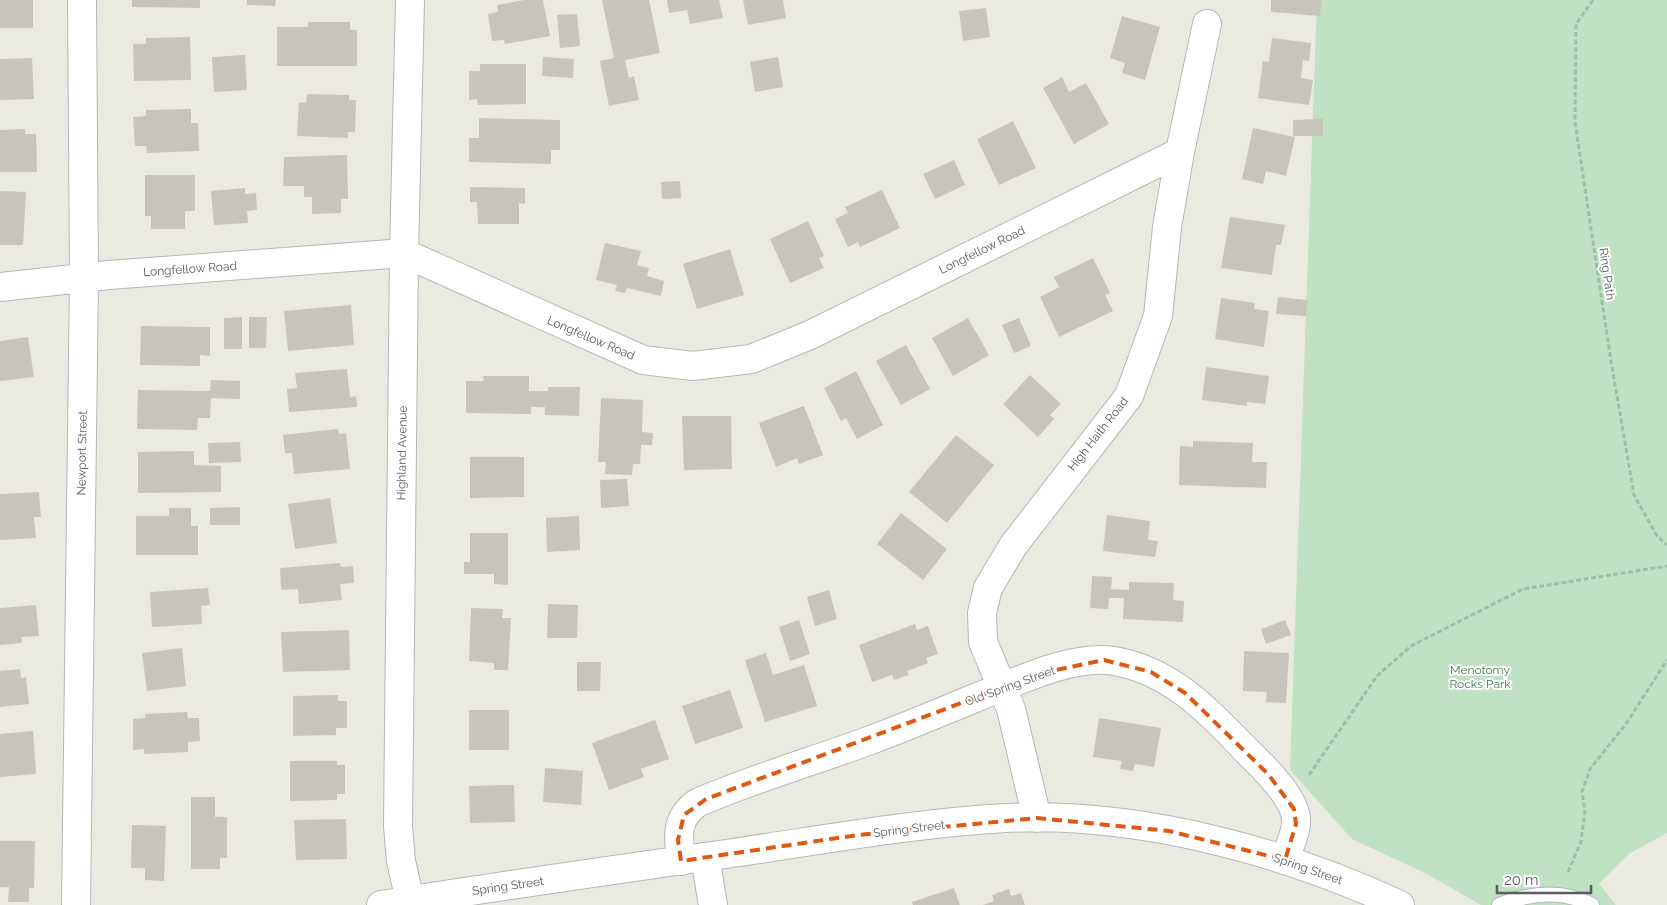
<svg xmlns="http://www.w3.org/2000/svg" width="1667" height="905" font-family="Raleway,sans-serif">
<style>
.green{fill:#c0e1c2}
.building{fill:#c7c4be}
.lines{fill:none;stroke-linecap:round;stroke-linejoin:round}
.service-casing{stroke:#b4b6bb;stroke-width:16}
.minor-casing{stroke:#b4b6bb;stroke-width:30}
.tertiary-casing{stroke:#b4b6bb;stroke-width:30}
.path{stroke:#9ac1a8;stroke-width:3;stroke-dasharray:5 2.5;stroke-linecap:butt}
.service{stroke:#fff;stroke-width:14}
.minor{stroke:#fff;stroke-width:28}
.tertiary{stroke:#fff;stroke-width:28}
.marked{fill:none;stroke:#e15910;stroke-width:4;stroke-dasharray:10 6;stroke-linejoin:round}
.labels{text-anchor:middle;stroke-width:4;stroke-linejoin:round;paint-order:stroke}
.street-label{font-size:12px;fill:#5a5c61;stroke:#fff}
.park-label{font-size:12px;fill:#3c7e43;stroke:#fff}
</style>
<rect width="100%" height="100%" fill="#ebeae1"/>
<path class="green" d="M 1317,0 L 1667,0 L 1667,833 L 1630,853 L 1599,884 L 1616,905 L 1481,905 L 1427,874 L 1352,839 L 1290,770 Z"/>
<path class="building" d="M 0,0 L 33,0 L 33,28 L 0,28 Z
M 132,0 L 200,0 L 200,8 L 132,7 Z
M 247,0 L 276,0 L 275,6 L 247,5 Z
M 524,0 L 543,0 L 550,36 L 505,44 L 504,40 L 492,41 L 488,14 L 498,12 L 497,5 Z
M 602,0 L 649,0 L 660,53 L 625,60 L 629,78 L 634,76 L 639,100 L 609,106 L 600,61 L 614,58 Z
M 667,0 L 719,0 L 723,18 L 690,24 L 687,10 L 669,13 Z
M 743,0 L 783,0 L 786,18 L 748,25 Z
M 1271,0 L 1321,0 L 1320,16 L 1271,12 Z
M 986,8 L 990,37 L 963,41 L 959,11 Z
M 577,14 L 580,46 L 560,48 L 557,15 Z
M 1122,16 L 1160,27 L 1145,80 L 1122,73 L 1125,63 L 1110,58 Z
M 308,22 L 350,22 L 350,30 L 357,30 L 357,66 L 277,66 L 277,27 L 308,27 Z
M 190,37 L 191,80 L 134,81 L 133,44 L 146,44 L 146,38 Z
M 1272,38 L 1311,43 L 1309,61 L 1303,60 L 1301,78 L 1313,80 L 1309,105 L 1258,98 L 1263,61 L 1269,62 Z
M 245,55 L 247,90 L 214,92 L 212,57 Z
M 543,57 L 574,59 L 573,78 L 542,76 Z
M 778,57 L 783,87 L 755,92 L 750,62 Z
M 32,58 L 34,99 L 0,100 L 0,59 Z
M 480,64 L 526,64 L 526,104 L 478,105 L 477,99 L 469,100 L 469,71 L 480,71 Z
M 1062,77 L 1069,92 L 1086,83 L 1109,124 L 1074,144 L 1043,88 Z
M 307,94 L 349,95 L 349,100 L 356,100 L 355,132 L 348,132 L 348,138 L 297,136 L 299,102 L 306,103 Z
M 191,109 L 191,123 L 198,123 L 199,151 L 147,153 L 146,146 L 135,146 L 133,117 L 146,116 L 146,110 Z
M 479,118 L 560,120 L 560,150 L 551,150 L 551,164 L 469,162 L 469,138 L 479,138 Z
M 1323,119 L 1323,136 L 1293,136 L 1293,120 Z
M 1013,121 L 1036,168 L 999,185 L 977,139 Z
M 1253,128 L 1295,137 L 1286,176 L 1266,171 L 1263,184 L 1242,179 Z
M 25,129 L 25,134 L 36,134 L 37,172 L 0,172 L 0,130 Z
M 347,155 L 348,199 L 341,199 L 341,213 L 312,214 L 312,197 L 304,197 L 304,186 L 283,186 L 284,157 Z
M 954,160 L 965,185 L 935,199 L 923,174 Z
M 145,175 L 195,175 L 195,211 L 185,211 L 185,229 L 151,229 L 151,216 L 145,216 Z
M 680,181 L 681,198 L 662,199 L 661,182 Z
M 470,187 L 525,188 L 525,204 L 519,203 L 519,224 L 478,224 L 477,202 L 470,202 Z
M 245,188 L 245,194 L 256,193 L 257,210 L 247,211 L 248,223 L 214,225 L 211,191 Z
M 882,190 L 900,228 L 860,247 L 858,242 L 848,247 L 835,219 L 848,213 L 845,207 Z
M 0,191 L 26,192 L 23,245 L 0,245 Z
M 1230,217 L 1285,225 L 1281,245 L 1276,245 L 1272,275 L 1221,268 Z
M 808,221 L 824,256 L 819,258 L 824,268 L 790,283 L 770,239 Z
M 605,243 L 641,251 L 637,265 L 649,268 L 647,276 L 664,281 L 661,296 L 627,288 L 625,293 L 615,291 L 617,285 L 596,280 Z
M 730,249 L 744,295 L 697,309 L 683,264 Z
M 1093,258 L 1110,293 L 1105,295 L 1113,311 L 1059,337 L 1040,297 L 1059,287 L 1054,277 Z
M 1278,297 L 1308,300 L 1306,316 L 1276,314 Z
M 1221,298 L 1255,303 L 1254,309 L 1269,311 L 1264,347 L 1215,339 Z
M 351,305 L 354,345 L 288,351 L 284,311 Z
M 242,317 L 242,349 L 224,349 L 224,318 Z
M 249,317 L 267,317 L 266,348 L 249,348 Z
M 968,318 L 989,355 L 953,376 L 932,338 Z
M 1019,318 L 1031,346 L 1014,353 L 1002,325 Z
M 141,326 L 210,327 L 210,356 L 200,355 L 200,366 L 140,365 Z
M 28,337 L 34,377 L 0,381 L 0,341 Z
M 906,345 L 930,389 L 901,405 L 876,361 Z
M 1206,367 L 1269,376 L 1265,404 L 1247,402 L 1247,406 L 1202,400 Z
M 347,369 L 350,397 L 356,396 L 357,407 L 289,412 L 287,389 L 297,388 L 295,373 Z
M 856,371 L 883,425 L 857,439 L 846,418 L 841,421 L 824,388 Z
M 1030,375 L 1061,404 L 1050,415 L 1054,419 L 1038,437 L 1003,404 Z
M 483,376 L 529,376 L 529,391 L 548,391 L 548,387 L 580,387 L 579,416 L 545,415 L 545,407 L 531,407 L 531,414 L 466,413 L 466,381 L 484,381 Z
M 211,380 L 240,381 L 240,399 L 211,398 L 210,418 L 198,418 L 197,430 L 137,429 L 138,390 L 210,391 Z
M 601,398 L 643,400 L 642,432 L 653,433 L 652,445 L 641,445 L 640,464 L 633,464 L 632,475 L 605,474 L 606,462 L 598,462 Z
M 804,406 L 823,455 L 799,464 L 797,458 L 776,467 L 759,423 Z
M 682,416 L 731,416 L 732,469 L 684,470 Z
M 338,429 L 339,434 L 346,433 L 350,469 L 294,474 L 292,453 L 285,453 L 283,435 Z
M 956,435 L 994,465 L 947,523 L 909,492 Z
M 1193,441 L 1253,443 L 1252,462 L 1267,462 L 1266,488 L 1179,485 L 1180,446 L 1193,447 Z
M 240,442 L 241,462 L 209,463 L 208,443 Z
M 194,451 L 194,465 L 221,466 L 221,492 L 138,493 L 138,452 Z
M 470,457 L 524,457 L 524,497 L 470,498 Z
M 627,479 L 629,506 L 601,508 L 600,480 Z
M 39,492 L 41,517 L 34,517 L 36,538 L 0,540 L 0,494 Z
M 330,498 L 337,543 L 295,549 L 288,504 Z
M 240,507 L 240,525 L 210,525 L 210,508 Z
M 169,508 L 191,508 L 191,526 L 198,526 L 198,555 L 136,555 L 136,516 L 169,516 Z
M 901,513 L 947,549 L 923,580 L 877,544 Z
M 1107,515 L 1150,521 L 1148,540 L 1158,541 L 1155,557 L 1103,551 Z
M 579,516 L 580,550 L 547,552 L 546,518 Z
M 470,533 L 508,533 L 508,585 L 494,584 L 494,574 L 464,574 L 464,562 L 470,562 Z
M 340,563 L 341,567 L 353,566 L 354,583 L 340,584 L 342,600 L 299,604 L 298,589 L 281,590 L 280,568 Z
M 1092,576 L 1112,577 L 1111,589 L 1129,590 L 1129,582 L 1174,583 L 1173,600 L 1184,601 L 1183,622 L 1123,619 L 1124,598 L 1109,598 L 1108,609 L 1090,608 Z
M 208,588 L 210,605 L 201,606 L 202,624 L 152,627 L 150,592 Z
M 829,590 L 837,619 L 815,626 L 807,597 Z
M 548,604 L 578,605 L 577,638 L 547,638 Z
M 36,605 L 39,636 L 21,637 L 22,643 L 0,645 L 0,608 Z
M 471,608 L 503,609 L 502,618 L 511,618 L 508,670 L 494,670 L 494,663 L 469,661 Z
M 799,620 L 810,654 L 790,661 L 779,627 Z
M 1285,620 L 1291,635 L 1266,644 L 1261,629 Z
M 915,624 L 917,630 L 928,626 L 938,654 L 926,658 L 928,663 L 907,671 L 909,675 L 894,680 L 892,675 L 872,682 L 859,645 Z
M 349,630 L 350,670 L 283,672 L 281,632 Z
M 182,648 L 186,686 L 147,691 L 142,653 Z
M 1244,651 L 1289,653 L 1286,703 L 1266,702 L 1267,692 L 1243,691 Z
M 766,653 L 773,675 L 804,665 L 817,706 L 765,722 L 745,660 Z
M 577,662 L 601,662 L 600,691 L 577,691 Z
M 20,669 L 21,678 L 26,677 L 29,704 L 0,707 L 0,671 Z
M 730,690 L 743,728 L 695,744 L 682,706 Z
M 338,695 L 338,701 L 347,701 L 347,728 L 336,728 L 336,735 L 293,736 L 293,696 Z
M 469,710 L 509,710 L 509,750 L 469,750 Z
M 187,712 L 188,718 L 199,718 L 200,741 L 188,742 L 188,752 L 144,754 L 144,749 L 133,750 L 133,719 L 145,718 L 145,714 Z
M 1099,718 L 1161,728 L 1154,767 L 1135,764 L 1133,771 L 1120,769 L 1122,761 L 1093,757 Z
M 655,720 L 669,759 L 641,769 L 644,777 L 609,790 L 592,743 Z
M 33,731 L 36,774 L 0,777 L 0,734 Z
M 290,761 L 337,761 L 337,765 L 345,765 L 345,794 L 337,794 L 337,800 L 290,801 Z
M 545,768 L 583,771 L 581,805 L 543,802 Z
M 514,785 L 515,822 L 470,823 L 469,786 Z
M 191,797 L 215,797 L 215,817 L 227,817 L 227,858 L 220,858 L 220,869 L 191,869 Z
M 346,819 L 347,859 L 296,860 L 294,820 Z
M 132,825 L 166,826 L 164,881 L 145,880 L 145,868 L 131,868 Z
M 0,841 L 35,841 L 34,888 L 29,888 L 29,902 L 8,902 L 9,887 L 0,887 Z
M 954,888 L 960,905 L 913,905 L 912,902 Z
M 1009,889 L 1011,896 L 1021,893 L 1025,905 L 983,905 L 994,901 L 992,895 Z"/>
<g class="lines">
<defs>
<path id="service" d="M 1499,905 C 1530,893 1562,889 1592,905"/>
<path id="minor" d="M 0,287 L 109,275 L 404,253 L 643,360 L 693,366 L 751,359 L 810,335 L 1180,152
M 1037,818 L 1011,709 L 983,642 L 982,613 L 988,588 L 1013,546 L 1129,396 L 1158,316 L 1167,227 L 1180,152 L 1207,24
M 705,857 L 713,905
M 681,861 C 678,837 675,819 697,803 C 752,779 811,762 868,741 C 906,727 943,711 980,696 C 1018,681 1074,654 1114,661 C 1169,670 1208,710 1244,748 C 1260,764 1299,799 1296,824 C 1295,836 1288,849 1285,860
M 76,905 L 84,278 L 82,0"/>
<path id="tertiary" d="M 410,0 L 404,253 L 398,826 L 401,861 L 411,905
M 381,905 C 498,886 615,870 732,853 C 823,840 915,823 1006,818 C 1139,812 1281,850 1400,905"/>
</defs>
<use href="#service" class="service-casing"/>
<use href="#minor" class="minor-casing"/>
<use href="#tertiary" class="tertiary-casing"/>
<path class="path" d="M 1593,0 L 1576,24 L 1575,122 L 1611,361 L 1634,495 L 1657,536 L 1667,545
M 1309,775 L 1377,676 L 1411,646 L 1523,589 L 1667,566
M 1568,872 L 1581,842 L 1585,811 L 1582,792 L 1590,769 L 1626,724 L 1667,660"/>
<use href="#service" class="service"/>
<use href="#minor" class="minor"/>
<use href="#tertiary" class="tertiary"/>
</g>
<path class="marked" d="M 1104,660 L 1151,672 L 1185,693 L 1268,774 L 1294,809 L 1296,824 L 1285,860 L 1169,831 L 1037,818 L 858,835 L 681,861 L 678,840 L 684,815 L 706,799 L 1041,673 Z"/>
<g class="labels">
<g class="street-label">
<text transform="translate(982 250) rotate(-26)" y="4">Longfellow Road</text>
<text transform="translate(190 269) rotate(-4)" y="4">Longfellow Road</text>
<text transform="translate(1607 274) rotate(82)" y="4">Ring Path</text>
<text transform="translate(591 338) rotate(23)" y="4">Longfellow Road</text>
<text transform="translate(1098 434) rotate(-52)" y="4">High Haith Road</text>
<text transform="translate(82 453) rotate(-89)" y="4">Newport Street</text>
<text transform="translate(402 453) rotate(-89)" y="4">Highland Avenue</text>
<text transform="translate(1010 686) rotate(-20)" y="4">Old Spring Street</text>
<text transform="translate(909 829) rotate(-7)" y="4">Spring Street</text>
<text transform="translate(1308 869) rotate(19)" y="4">Spring Street</text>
<text transform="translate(508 886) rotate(-8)" y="4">Spring Street</text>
</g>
<g class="park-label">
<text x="1480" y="674">Menotomy<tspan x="1480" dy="14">Rocks Park</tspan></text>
</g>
</g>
<path d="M1497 885v8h94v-8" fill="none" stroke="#5a5c61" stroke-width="2.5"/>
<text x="1504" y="885" font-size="15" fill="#5a5c61" stroke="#ffffff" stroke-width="4" paint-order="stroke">20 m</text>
</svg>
